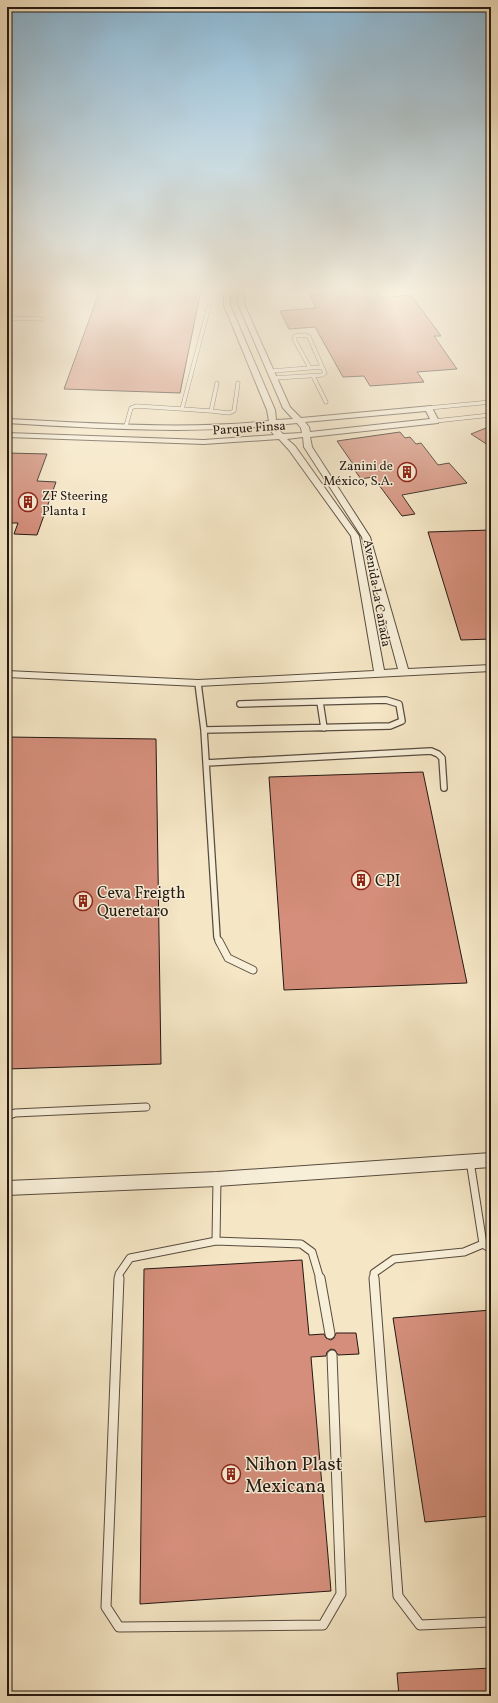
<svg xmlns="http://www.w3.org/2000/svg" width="498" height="1703" font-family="Vollkorn,serif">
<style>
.building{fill:#d48e7b;stroke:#241912}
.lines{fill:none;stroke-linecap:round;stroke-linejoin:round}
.service-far3-casing{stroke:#584c3f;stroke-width:4.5}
.service-far2-casing{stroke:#584c3f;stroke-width:8}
.service-far1-casing{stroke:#584c3f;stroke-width:9}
.service-casing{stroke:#584c3f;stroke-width:11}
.minor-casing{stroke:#584c3f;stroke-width:2}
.service-far3{stroke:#f8efd9;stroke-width:3.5}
.service-far2{stroke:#f8efd9;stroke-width:5.5}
.service-far1{stroke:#f8efd9;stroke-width:7}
.service{stroke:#f8efd9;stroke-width:9}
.minor{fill:#f8efd9;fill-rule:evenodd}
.labels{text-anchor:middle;stroke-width:3;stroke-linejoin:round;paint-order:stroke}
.far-street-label{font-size:13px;fill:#241912;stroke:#f8efd9}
.far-poi-label{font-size:13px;fill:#241912;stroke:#f8efd9;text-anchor:end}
.poi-label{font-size:16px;fill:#241912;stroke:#f8efd9;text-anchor:start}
.near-poi-label{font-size:19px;fill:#241912;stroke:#f8efd9;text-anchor:start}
</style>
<rect width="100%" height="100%" fill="#f5e6c5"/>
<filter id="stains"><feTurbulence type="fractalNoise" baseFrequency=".005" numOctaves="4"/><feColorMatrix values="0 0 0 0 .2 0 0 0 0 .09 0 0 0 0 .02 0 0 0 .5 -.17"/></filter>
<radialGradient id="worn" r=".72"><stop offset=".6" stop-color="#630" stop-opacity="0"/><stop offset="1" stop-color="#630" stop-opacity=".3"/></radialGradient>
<path class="building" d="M 100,290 L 201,290 L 180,393 L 64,389 Z
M 318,290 L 374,290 L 380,298 L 411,295 L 441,336 L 434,336 L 457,369 L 417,372 L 424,382 L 370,386 L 364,376 L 343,377 L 315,327 L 289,329 L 280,311 L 316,308 L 309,295 L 321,294 Z
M 491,426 L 491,447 L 471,434 Z
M 400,432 L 405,438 L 410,437 L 416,444 L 421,443 L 438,465 L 449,463 L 467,483 L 402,495 L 415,514 L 402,516 L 373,477 L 361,479 L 353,468 L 355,467 L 337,441 Z
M 7,453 L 47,454 L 37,481 L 56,482 L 37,535 L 14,534 L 18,523 L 7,523 Z
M 491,530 L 491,639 L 461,640 L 428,532 Z
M 7,737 L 156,739 L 161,1064 L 7,1069 Z
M 423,772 L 467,983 L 284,990 L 269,777 Z
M 302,1260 L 309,1335 L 324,1334 L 326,1338 L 331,1340 L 334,1338 L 336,1333 L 356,1333 L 359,1354 L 338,1355 L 335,1350 L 331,1349 L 327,1352 L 326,1356 L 311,1357 L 331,1591 L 140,1604 L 144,1269 Z
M 491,1310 L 491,1516 L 425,1522 L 393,1318 Z
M 491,1668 L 491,1696 L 399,1696 L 397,1673 Z"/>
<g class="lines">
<defs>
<path id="service-far3" d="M 7,318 L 41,319
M 272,371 L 322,367
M 313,376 L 326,402
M 275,378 L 322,375 L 325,373 L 309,337 L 305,335 L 295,336 L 294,339 L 310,368
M 428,408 L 491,402
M 182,409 L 211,411 L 217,383
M 211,411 L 229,413 L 234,411 L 238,383
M 435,421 L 491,415
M 126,426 L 131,408 L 136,406 L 182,409 L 209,306"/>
<path id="service-far2" d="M 198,683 L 204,730 L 217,937 L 219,942
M 320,702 L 324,728
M 204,730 L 390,726 L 402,721 L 399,704 L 386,700 L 240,704
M 206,763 L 431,751 L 438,754 L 442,758 L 444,788"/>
<path id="service-far1" d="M 219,941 L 228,958 L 253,970
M 7,1116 L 15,1113 L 146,1107
M 216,1241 L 301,1244 L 312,1252 L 320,1279
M 483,1244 L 491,1249
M 119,1279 L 119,1274 L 130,1258 L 216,1241 L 217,1179
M 374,1279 L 374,1273 L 394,1259 L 464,1252 L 483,1244 L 470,1161"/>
<path id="service" d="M 119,1278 L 106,1607 L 119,1627 L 323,1625 L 341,1594 L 332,1355
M 320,1278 L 330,1334
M 374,1278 L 398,1596 L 420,1625 L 491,1622"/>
<path id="minor" d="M 224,290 L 230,290 L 230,305 L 275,410 L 276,420 L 293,419 L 283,408 L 238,304 L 238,290 L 244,290 L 244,304 L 290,407 L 301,418 L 431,406 L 439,421 L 438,423 L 310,437 L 312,447 L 370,537 L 408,669 L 491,665 L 491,671 L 198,686 L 7,677 L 7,671 L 198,680 L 374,671 L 351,536 L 289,450 L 279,439 L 204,444 L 7,437 L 7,433 L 204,440 L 274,435 L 270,430 L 269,426 C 182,434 94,428 7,423 L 7,419 C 94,423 182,430 269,421 L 267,410 L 224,305 ZM 426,411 L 430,419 L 310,432 L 309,427 L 305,422 ZM 297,423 L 301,428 L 302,433 L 283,434 L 278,429 L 277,425 ZM 303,437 L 304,447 L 362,537 L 398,669 L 384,670 L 359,536 L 295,446 L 287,439 Z
M 491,1153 L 491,1167 L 217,1186 L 7,1195 L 7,1181 L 217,1172 Z"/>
</defs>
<use href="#service-far3" class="service-far3-casing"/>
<use href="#service-far2" class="service-far2-casing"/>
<use href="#service-far1" class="service-far1-casing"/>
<use href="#service" class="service-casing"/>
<use href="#minor" class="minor-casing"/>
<use href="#service-far3" class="service-far3"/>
<use href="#service-far2" class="service-far2"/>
<use href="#service-far1" class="service-far1"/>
<use href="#service" class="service"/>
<use href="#minor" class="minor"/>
</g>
<linearGradient id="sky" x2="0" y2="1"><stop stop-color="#8bb8d6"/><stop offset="0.55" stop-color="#faf4e5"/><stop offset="1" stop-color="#faf4e5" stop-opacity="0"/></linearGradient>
<rect width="498" height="528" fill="url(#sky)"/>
<defs>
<symbol id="building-ring" viewBox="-11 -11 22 22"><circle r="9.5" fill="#f8efd9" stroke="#8f2418" stroke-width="1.5"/><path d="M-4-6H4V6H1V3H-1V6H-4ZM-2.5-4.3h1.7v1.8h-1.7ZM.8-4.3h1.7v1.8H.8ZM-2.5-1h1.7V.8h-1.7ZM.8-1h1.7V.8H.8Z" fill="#8f2418"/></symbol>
</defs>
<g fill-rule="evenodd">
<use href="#building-ring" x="396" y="461" width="22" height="22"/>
<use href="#building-ring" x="17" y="491" width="22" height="22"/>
<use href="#building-ring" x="350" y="869" width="22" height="22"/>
<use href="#building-ring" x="72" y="890" width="22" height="22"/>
<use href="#building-ring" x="220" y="1463" width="22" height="22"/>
</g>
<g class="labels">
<g class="far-street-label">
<text transform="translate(249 427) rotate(-4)" y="5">Parque Finsa</text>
<text transform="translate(378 593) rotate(80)" y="5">Avenida La Cañada</text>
</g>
<g class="far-poi-label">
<text x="393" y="470">Zanini de<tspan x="393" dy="15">México, S.A.</tspan></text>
<text x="42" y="500" text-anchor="start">ZF Steering<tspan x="42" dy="15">Planta 1</tspan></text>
</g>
<g class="poi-label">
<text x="375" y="886">CPI</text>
<text x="97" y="898">Ceva Freigth<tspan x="97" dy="18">Queretaro</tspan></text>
</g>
<g class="near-poi-label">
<text x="245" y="1470">Nihon Plast<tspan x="245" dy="22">Mexicana</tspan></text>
</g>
</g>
<rect width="498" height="1703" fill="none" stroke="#f5e6c5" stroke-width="24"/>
<rect x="8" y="8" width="482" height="1687" fill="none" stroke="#241912" stroke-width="2"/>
<rect x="12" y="12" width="474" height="1679" fill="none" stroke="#241912"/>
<rect width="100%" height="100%" filter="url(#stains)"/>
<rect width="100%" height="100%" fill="url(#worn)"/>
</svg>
